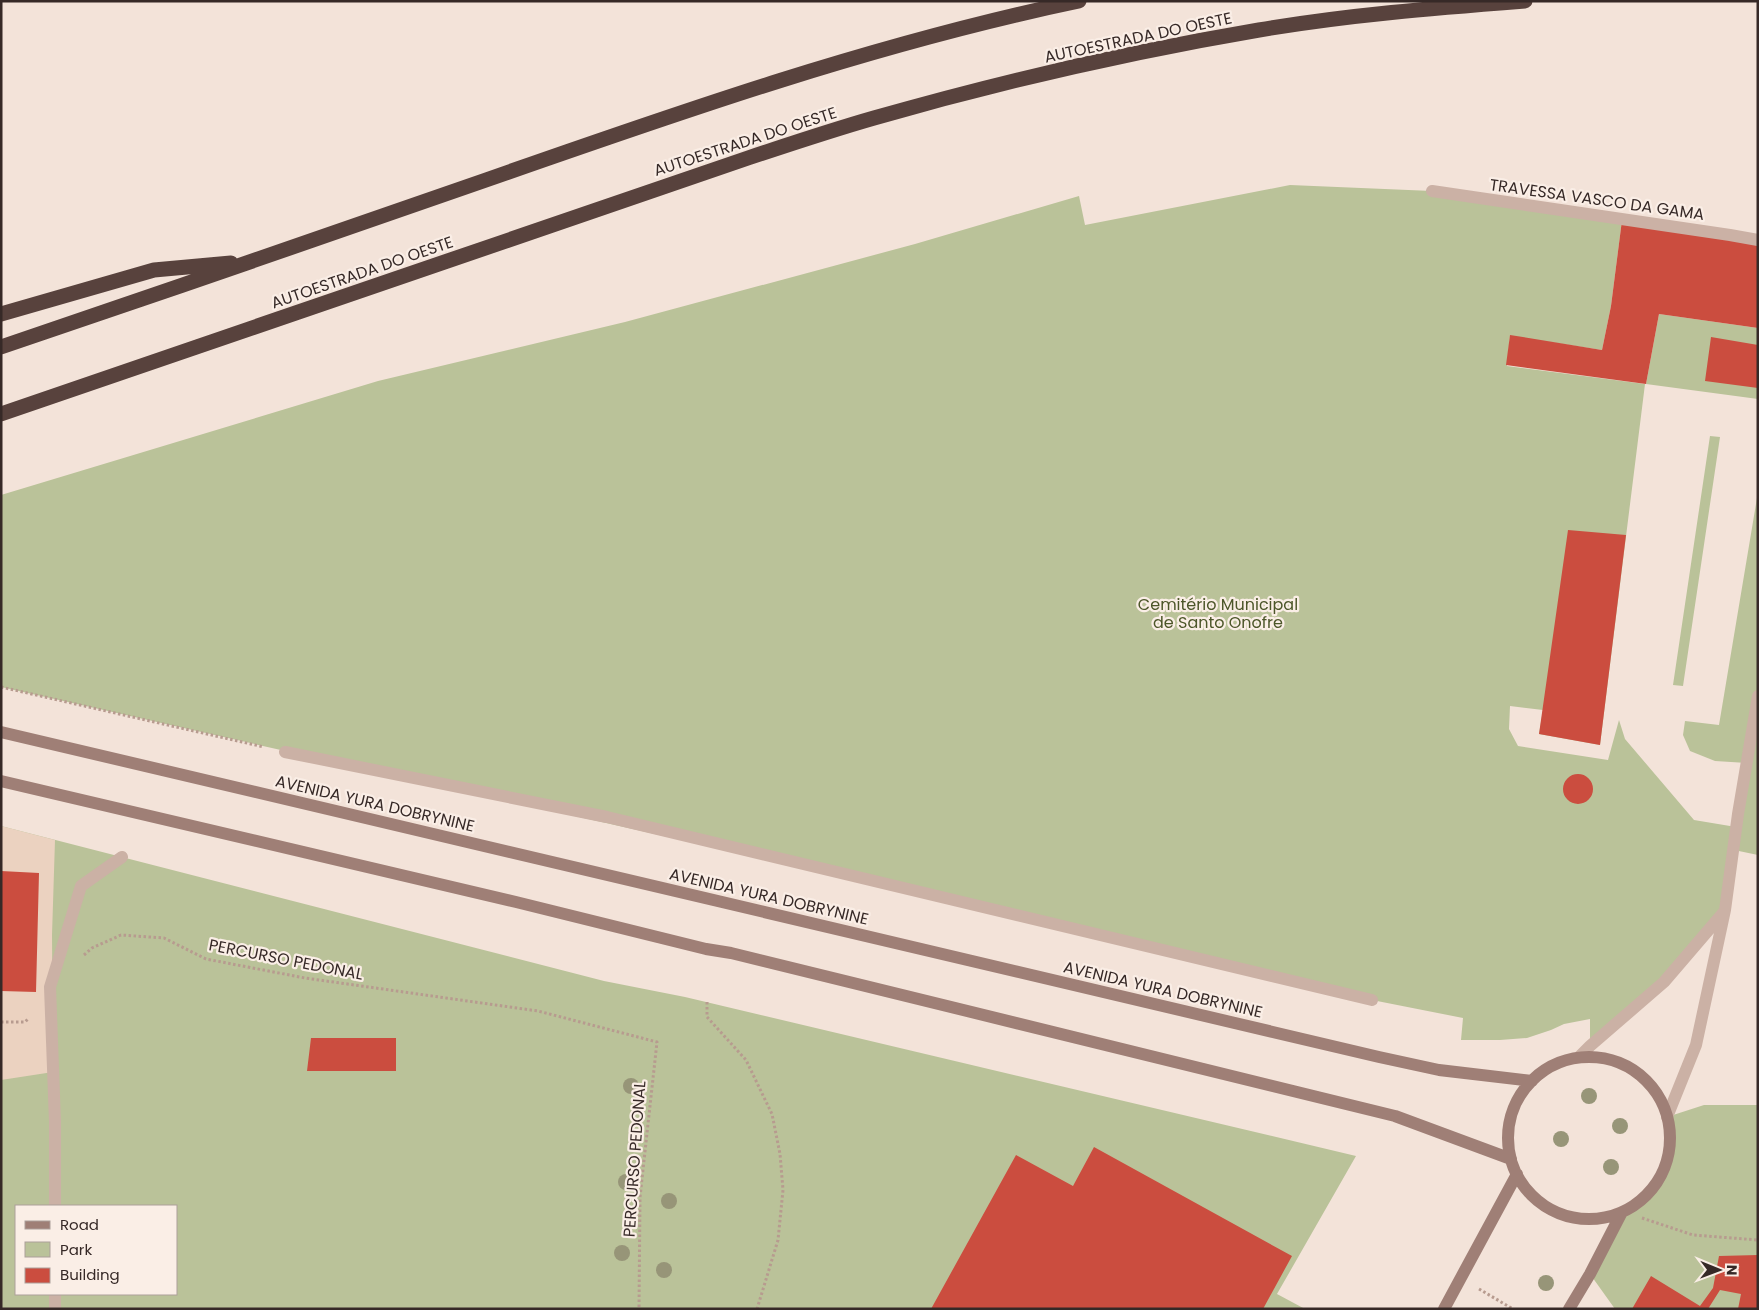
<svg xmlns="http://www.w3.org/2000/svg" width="1759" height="1310" font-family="Poppins,sans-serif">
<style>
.green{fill:#bac299;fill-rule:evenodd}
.plaza{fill:#ebd2c0}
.building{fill:#cb4d3f}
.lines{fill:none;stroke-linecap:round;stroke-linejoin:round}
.path{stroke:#b79b8f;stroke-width:3;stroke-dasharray:2.5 2.5;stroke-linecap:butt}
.lane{stroke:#cbb1a5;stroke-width:12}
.street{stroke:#cbb1a5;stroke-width:12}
.secondary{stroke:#9f7f76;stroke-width:12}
.highway{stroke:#58423d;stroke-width:15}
.tree{fill:#979578}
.labels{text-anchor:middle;stroke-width:4.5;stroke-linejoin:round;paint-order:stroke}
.street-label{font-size:16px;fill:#362927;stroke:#faeee6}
.park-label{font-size:16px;fill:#4c5629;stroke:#faeee6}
</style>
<rect width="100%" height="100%" fill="#f3e3d9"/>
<path class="green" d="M 1290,185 L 1432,191 L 1622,220 L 1611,306 L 1602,350 L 1510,336 L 1507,366 L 1645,384 L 1600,745 L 1539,734 L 1543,710 L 1510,706 L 1509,729 L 1518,746 L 1608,760 L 1619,720 L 1625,739 L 1694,820 L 1736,827 L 1747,763 L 1715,761 L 1690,751 L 1683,735 L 1685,721 L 1719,725 L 1758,492 L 1758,855 L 1734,850 L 1725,910 L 1664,982 L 1590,1046 L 1590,1019 L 1564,1024 L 1551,1030 L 1527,1038 L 1500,1040 L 1461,1040 L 1463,1018 L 1372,1000 L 837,875 L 1,687 L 1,495 L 378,381 L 625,322 L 915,244 L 1079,196 L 1085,225 Z
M 1659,314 L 1758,328 L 1758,399 L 1646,384 Z
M 1710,436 L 1720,437 L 1683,686 L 1673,685 Z
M 1,826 L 604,981 L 685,997 L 1356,1156 L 1277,1294 L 1305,1309 L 1,1309 ZM 16,1206 L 176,1206 L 176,1294 L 16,1294 Z
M 1704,1105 L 1758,1105 L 1758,1309 L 1615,1309 L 1590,1274 L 1622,1212 L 1638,1202 L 1652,1189 L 1662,1173 L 1668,1155 L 1670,1136 L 1667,1117 Z"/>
<path class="plaza" d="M 1,826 L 55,840 L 52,935 L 53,1072 L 1,1080 Z"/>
<path class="building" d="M 1622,220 L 1758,240 L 1758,328 L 1659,314 L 1646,384 L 1506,365 L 1510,335 L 1602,350 L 1611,306 Z
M 1711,337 L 1758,345 L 1758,388 L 1705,381 Z
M 1568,530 L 1626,535 L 1600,745 L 1539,734 Z
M1563 789a15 15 0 1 1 30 0a15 15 0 1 1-30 0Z
M 1,871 L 39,873 L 36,992 L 1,991 Z
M 311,1038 L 396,1038 L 396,1071 L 307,1071 Z
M 1094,1147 L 1292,1256 L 1263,1309 L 931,1309 L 1016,1155 L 1073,1186 Z
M 1758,1255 L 1758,1309 L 1738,1309 L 1741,1294 L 1720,1290 L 1708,1309 L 1632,1309 L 1651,1276 L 1700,1306 L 1713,1288 L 1719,1256 Z"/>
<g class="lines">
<path class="path" d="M 1,687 L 264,747
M 84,955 L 92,948 L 121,935 L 164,938 L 206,959 L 305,978 L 538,1011 L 657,1042 L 640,1197 L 639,1309
M 707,1002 L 707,1017 L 746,1060 L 772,1114 L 780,1154 L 783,1190 L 778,1240 L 757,1309
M 1,1022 L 25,1022 L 29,1018
M 1642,1218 L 1693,1235 L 1758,1240
M 1479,1289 L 1513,1309"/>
<path class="lane" d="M 55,1206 L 55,1122 L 50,987 L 81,886 L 122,857
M 55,1309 L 55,1294"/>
<path class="street" d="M 1432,191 L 1730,235 L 1758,240
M 285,752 L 607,817 L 1372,1000
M 1579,1057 L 1590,1046 L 1664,982 L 1724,912
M 1667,1117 L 1696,1045 L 1725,910 L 1738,814 L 1758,696"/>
<path class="secondary" d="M 1,732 L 1379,1057 L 1439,1070 L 1532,1081
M 1,781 L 516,902 L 706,949 L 731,953 L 1395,1116 L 1511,1159
M1508 1138a81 81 0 1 1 162 0a81 81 0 1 1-162 0Z
M 1444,1309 L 1517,1174
M 1569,1309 L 1590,1274 L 1622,1212"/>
<path class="highway" d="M 1,314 L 154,270 L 231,263
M 1,347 C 163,292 324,237 486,180 C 680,112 877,43 1079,1
M 1,414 L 748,158 C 790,144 832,130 874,118 C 1000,82 1129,52 1259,30 C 1347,15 1436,8 1525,1"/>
</g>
<g class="tree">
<circle cx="631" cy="1086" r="8"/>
<circle cx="1589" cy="1096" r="8"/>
<circle cx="1620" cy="1126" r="8"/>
<circle cx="1561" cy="1139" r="8"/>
<circle cx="1611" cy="1167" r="8"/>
<circle cx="626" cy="1182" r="8"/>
<circle cx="669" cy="1201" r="8"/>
<circle cx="622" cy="1253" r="8"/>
<circle cx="664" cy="1270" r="8"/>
<circle cx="1546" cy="1283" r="8"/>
</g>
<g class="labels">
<g class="street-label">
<text transform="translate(1138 37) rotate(-12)" y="6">AUTOESTRADA DO OESTE</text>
<text transform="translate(745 141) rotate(-18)" y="6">AUTOESTRADA DO OESTE</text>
<text transform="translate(1597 199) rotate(8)" y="6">TRAVESSA VASCO DA GAMA</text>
<text transform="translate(362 272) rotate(-19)" y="6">AUTOESTRADA DO OESTE</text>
<text transform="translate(375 803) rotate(13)" y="6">AVENIDA YURA DOBRYNINE</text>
<text transform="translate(769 896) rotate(13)" y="6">AVENIDA YURA DOBRYNINE</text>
<text transform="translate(286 959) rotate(11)" y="6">PERCURSO PEDONAL</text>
<text transform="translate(1163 989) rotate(13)" y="6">AVENIDA YURA DOBRYNINE</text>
<text transform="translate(634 1159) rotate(-86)" y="6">PERCURSO PEDONAL</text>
</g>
<g class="park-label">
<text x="1218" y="610">Cemitério Municipal<tspan x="1218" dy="18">de Santo Onofre</tspan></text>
</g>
</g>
<rect width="1759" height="1310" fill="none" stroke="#362927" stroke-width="5"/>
<rect x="15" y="1205" width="162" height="90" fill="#faeee6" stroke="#ac9f9a"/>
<rect x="25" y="1221" width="25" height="8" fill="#9f7f76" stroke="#ac9f9a"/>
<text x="60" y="1230" font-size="15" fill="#362927">Road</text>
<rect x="25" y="1242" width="25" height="15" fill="#bac299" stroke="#ac9f9a"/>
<text x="60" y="1255" font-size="15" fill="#362927">Park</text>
<rect x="25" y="1268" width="25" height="15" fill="#cb4d3f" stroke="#ac9f9a"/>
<text x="60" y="1280" font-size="15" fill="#362927">Building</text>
<g transform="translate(1719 1270) rotate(91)" stroke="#faeee6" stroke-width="4" paint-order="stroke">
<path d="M0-4L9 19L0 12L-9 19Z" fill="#362927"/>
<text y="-8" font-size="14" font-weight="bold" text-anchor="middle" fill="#362927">N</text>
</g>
</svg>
